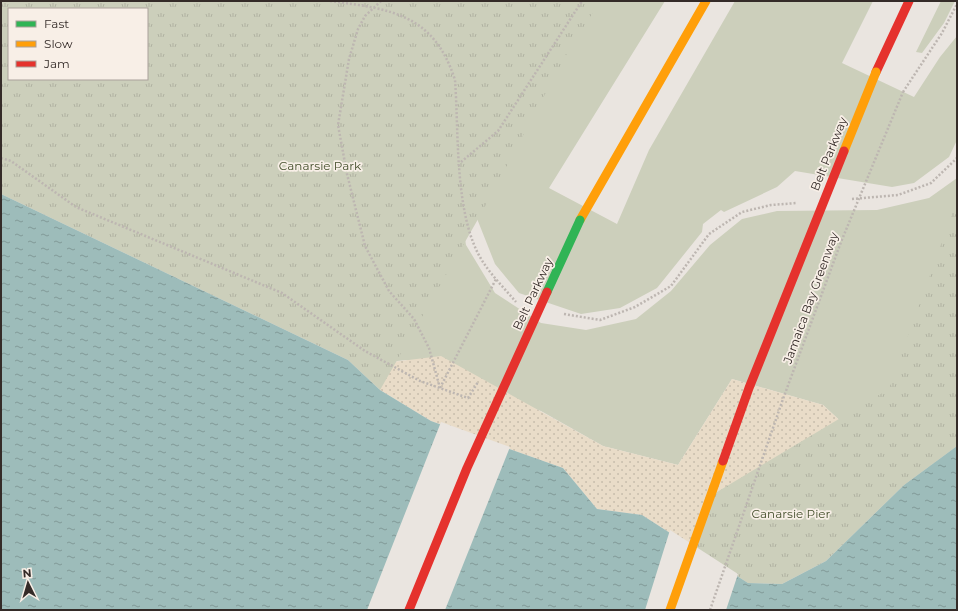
<svg xmlns="http://www.w3.org/2000/svg" width="958" height="611" font-family="Montserrat,sans-serif">
<style>
.grass{fill:#cccfbb;fill-rule:evenodd}
.sand{fill:url(#sand-dots)}
.park{fill:url(#park-tufts);fill-rule:evenodd}
.water{fill:url(#water-ripples)}
.pier{fill:#eae5e0}
.lines{fill:none;stroke-linecap:round;stroke-linejoin:round}
.path{stroke:#bdb6b1;stroke-width:2.5;stroke-dasharray:2 2;stroke-linecap:butt}
.slow{stroke:#ff9f0a;stroke-width:9}
.jam{stroke:#e5322d;stroke-width:9}
.path-bridge{stroke:#bdb6b1;stroke-width:2.5;stroke-dasharray:2 2;stroke-linecap:butt}
.fast-bridge{stroke:#30b455;stroke-width:9}
.slow-bridge{stroke:#ff9f0a;stroke-width:9}
.jam-bridge{stroke:#e5322d;stroke-width:9}
.labels{text-anchor:middle;stroke-width:3.5;stroke-linejoin:round;paint-order:stroke}
.street-label{font-size:12px;fill:#342b28;stroke:#f8efe7}
.park-label{font-size:12px;fill:#45502d;stroke:#f8efe7}
</style>
<defs>
<pattern id="sand-dots" width="8" height="8" patternUnits="userSpaceOnUse"><rect width="8" height="8" fill="#e9dcc8"/><path d="M2 2h.1M6 6h.1" fill="none" stroke="#c8bdac" stroke-width="1.8" stroke-linecap="round"/></pattern>
<pattern id="park-tufts" width="24" height="20" patternUnits="userSpaceOnUse"><rect width="24" height="20" fill="#cccfbb"/><path d="M3 7l-1-3M5 7V3M7 7l1-3M15 17l-1-3M17 17v-4M19 17l1-3" fill="none" stroke="#b0b2a1"/></pattern>
<pattern id="water-ripples" width="26" height="14" patternUnits="userSpaceOnUse"><rect width="26" height="14" fill="#9dbcba"/><path d="M2 4q2-2 4 0t4 0M15 11q2-2 4 0t4 0" fill="none" stroke="#819997"/></pattern>
</defs>
<rect width="100%" height="100%" fill="#eae5e0"/>
<path class="grass" d="M 1,1 L 295,1 L 458,197 L 466,245 L 495,293 L 541,323 L 586,330 L 636,319 L 671,291 L 710,245 L 742,219 L 777,211 L 877,210 L 929,198 L 957,178 L 957,393 L 861,440 L 823,405 L 732,379 L 678,465 L 603,446 L 541,411 L 406,360 L 389,362 L 1,152 ZM 9,9 L 147,9 L 147,79 L 9,79 Z
M 374,1 L 665,1 L 549,188 L 617,224 L 649,150 L 735,1 L 873,1 L 842,63 L 914,97 L 940,57 L 957,36 L 957,140 L 949,157 L 914,183 L 892,187 L 795,171 L 777,187 L 724,212 L 721,210 L 703,224 L 702,232 L 657,288 L 620,308 L 581,314 L 519,293 L 495,264 L 474,211 Z
M 941,1 L 955,1 L 944,23 L 922,53 L 916,52 Z"/>
<path class="sand" d="M 441,356 L 603,446 L 678,465 L 732,379 L 823,405 L 861,440 L 957,446 L 904,485 L 748,583 L 642,515 L 597,509 L 563,468 L 431,421 L 380,390 L 368,365 Z"/>
<path class="park" d="M 1,1 L 600,1 L 565,57 L 481,214 L 380,390 L 348,360 L 1,194 ZM 9,9 L 147,9 L 147,79 L 9,79 Z
M 957,200 L 957,446 L 904,485 L 826,561 L 782,584 L 748,583 L 694,548 L 712,495 L 889,389 Z"/>
<path class="water" d="M 1,194 L 348,360 L 380,390 L 431,421 L 563,468 L 597,509 L 642,515 L 748,583 L 782,584 L 826,561 L 904,485 L 957,446 L 957,610 L 1,610 Z"/>
<path class="pier" d="M 441,422 L 510,447 L 445,610 L 367,610 Z
M 670,530 L 738,574 L 726,610 L 645,610 Z"/>
<g class="lines">
<path class="path" d="M 330,1 C 391,9 434,14 455,80 C 459,133 454,218 483,262 C 492,276 505,289 516,302
M 381,1 L 365,16 L 358,29 L 349,59 L 338,125 L 347,174 L 365,246 L 389,291 L 414,319 L 429,348 L 440,388
M 903,92 L 942,33 L 957,4
M 1,158 L 11,161 L 76,207 L 282,293 L 365,351 L 420,381 L 468,398 L 478,382
M 461,162 L 498,131 L 582,1
M 852,199 L 898,195 L 931,183 L 957,158
M 564,314 L 600,320 L 635,307 L 671,286 L 709,234 L 742,212 L 771,205 L 797,203
M 440,388 L 496,279"/>
<path class="slow" d="M 580,220 L 706,1"/>
<path class="jam" d="M 876,72 L 909,1"/>
<path class="path-bridge" d="M 710,610 L 783,399 L 841,242 L 903,92"/>
<path class="fast-bridge" d="M 547,292 L 580,220"/>
<path class="slow-bridge" d="M 844,151 L 876,72
M 670,610 L 723,461"/>
<path class="jam-bridge" d="M 723,461 L 749,388 L 844,151
M 409,610 L 467,468 L 547,292"/>
</g>
<g class="labels">
<g class="street-label">
<text transform="translate(829 154) rotate(-68)" y="4">Belt Parkway</text>
<text transform="translate(533 294) rotate(-65)" y="4">Belt Parkway</text>
<text transform="translate(811 298) rotate(-70)" y="4">Jamaica Bay Greenway</text>
</g>
<g class="park-label">
<text x="320" y="170">Canarsie Park</text>
<text x="791" y="518">Canarsie Pier</text>
</g>
</g>
<rect width="958" height="611" fill="none" stroke="#342b28" stroke-width="4"/>
<rect x="8" y="8" width="140" height="72" fill="#f8efe7" stroke="#aaa19b"/>
<rect x="16" y="21" width="20" height="6" fill="#30b455" stroke="#aaa19b"/>
<text x="44" y="28" font-size="12" fill="#342b28">Fast</text>
<rect x="16" y="41" width="20" height="6" fill="#ff9f0a" stroke="#aaa19b"/>
<text x="44" y="48" font-size="12" fill="#342b28">Slow</text>
<rect x="16" y="61" width="20" height="6" fill="#e5322d" stroke="#aaa19b"/>
<text x="44" y="68" font-size="12" fill="#342b28">Jam</text>
<g transform="translate(28 583) rotate(355)" stroke="#f8efe7" stroke-width="3" paint-order="stroke">
<path d="M0-3L7 15L0 10L-7 15Z" fill="#342b28"/>
<text y="-6" font-size="11" font-weight="bold" text-anchor="middle" fill="#342b28">N</text>
</g>
</svg>
